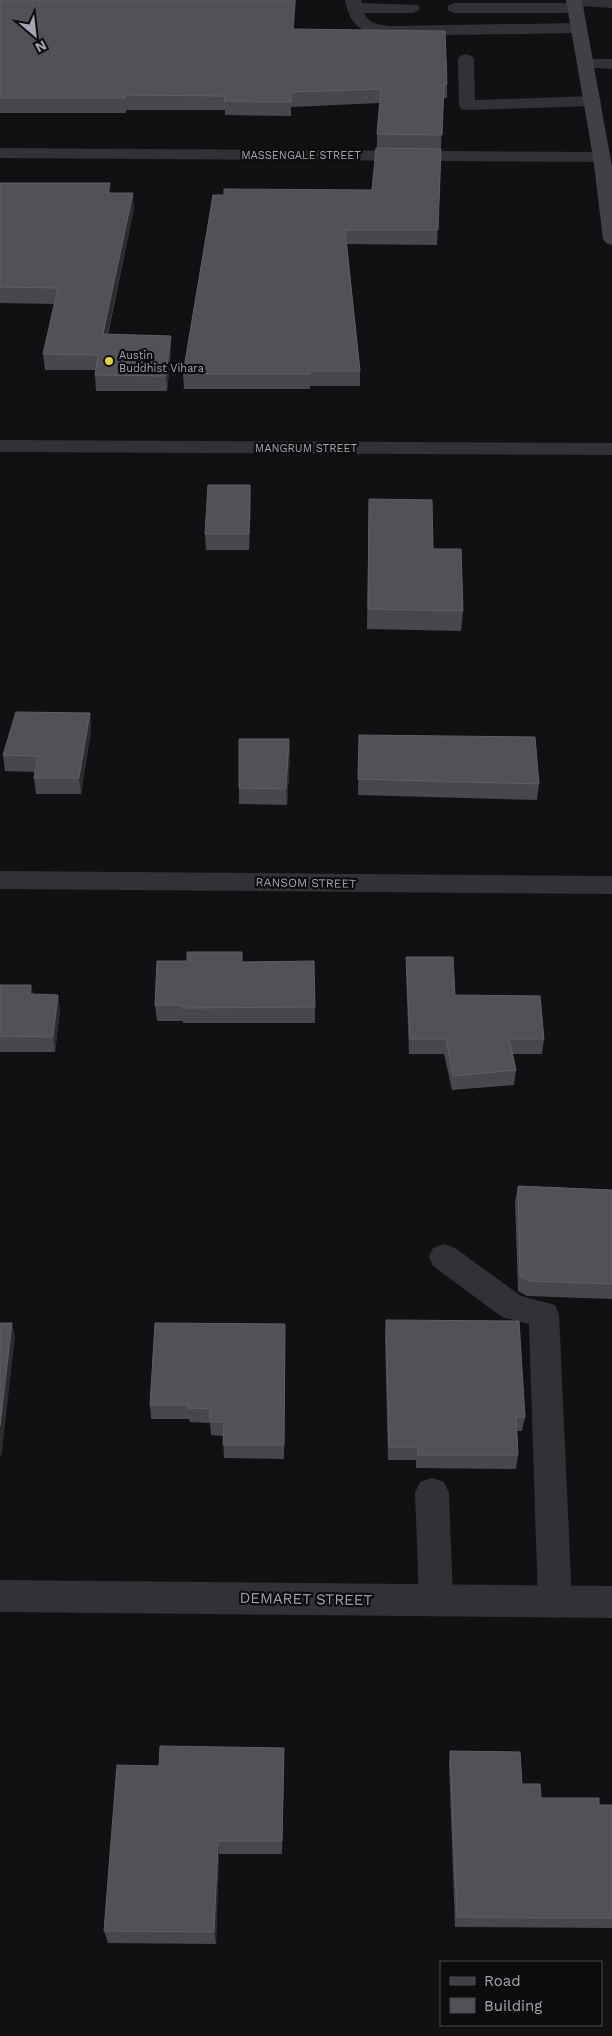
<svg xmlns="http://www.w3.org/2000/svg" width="612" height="2036" font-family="'Work Sans',sans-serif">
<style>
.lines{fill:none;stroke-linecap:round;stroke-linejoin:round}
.service{fill:#323236;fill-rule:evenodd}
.minor{fill:#323236;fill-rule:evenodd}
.secondary{fill:#404046;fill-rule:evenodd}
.wall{fill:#47474d}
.shaded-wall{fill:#2d2d31}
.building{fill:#515157;stroke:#5e5e65}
.poi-dot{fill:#dfd43b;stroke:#0c0c0d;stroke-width:2}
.labels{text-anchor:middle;stroke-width:4.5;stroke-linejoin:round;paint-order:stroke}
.far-street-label{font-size:11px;fill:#a3a4b1;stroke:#0c0c0d}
.far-poi-label{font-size:11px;fill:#a3a4b1;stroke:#0c0c0d;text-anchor:start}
.street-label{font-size:12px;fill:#a3a4b1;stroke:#0c0c0d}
.near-street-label{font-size:15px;fill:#a3a4b1;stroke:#0c0c0d}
</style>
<rect width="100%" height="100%" fill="#111012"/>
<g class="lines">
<path class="service" d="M 345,0 L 361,0 L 362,3 L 418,5 L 420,8 L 418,11 L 412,13 L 364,13 C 369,24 379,25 390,26 L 579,23 L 585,25 L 587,28 L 585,31 L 579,33 L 390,36 C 362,32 351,29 345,0 Z
M 567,0 L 612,0 L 612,8 L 581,6 L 583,8 L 581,11 L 575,13 L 455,13 L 449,11 L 447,8 L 449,5 L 455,3 L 568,3 Z
M 466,54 L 472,56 L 474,59 L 475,100 L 593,96 L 599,97 L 601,101 L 599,105 L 593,106 L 467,110 L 461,109 L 459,105 L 458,59 L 460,56 Z
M 586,59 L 612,59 L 612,69 L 580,67 L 578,64 L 580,61 Z
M 444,1244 L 455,1248 L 521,1296 L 555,1305 L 559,1314 L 572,1602 L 567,1614 L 555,1618 L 543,1614 L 538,1602 L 529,1324 L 502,1317 L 433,1266 L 429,1257 L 433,1248 Z
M 432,1478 L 444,1482 L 449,1493 L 453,1600 L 448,1612 L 436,1616 L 424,1612 L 419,1600 L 415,1493 L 420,1482 Z"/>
<path class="minor" d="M 0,148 L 602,152 L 608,153 L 611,157 L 608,161 L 602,162 L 0,158 Z
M 0,440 L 612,443 L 612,455 L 0,452 Z
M 0,871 L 612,876 L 612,894 L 0,889 Z
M 0,1580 L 612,1586 L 612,1618 L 0,1612 Z"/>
<path class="secondary" d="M 566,0 L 582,0 L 612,167 L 612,245 L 606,243 L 603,239 L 593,157 Z"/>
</g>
<path class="wall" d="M 0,0 L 294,29 L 447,84 L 447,98 L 443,98 L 437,245 L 347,244 L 360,371 L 360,386 L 310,386 L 310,389 L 184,389 L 183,374 L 224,195 L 372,190 L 377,148 L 377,134 L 380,103 L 291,107 L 291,116 L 225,115 L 225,110 L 126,110 L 126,113 L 0,113 Z
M 0,183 L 111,193 L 134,208 L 108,335 L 171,352 L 167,391 L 96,391 L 95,375 L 96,370 L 45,370 L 43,354 L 54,304 L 0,303 Z
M 250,485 L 251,501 L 249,550 L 206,550 L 205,534 Z
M 369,499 L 433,549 L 463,611 L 461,631 L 367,629 Z
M 90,713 L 91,730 L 81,794 L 36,794 L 34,778 L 35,772 L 5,771 L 3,755 Z
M 359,735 L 539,784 L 537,800 L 358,795 Z
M 289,739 L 290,756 L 287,805 L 239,804 L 239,788 Z
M 242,952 L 242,962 L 315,1007 L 315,1023 L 183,1023 L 183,1021 L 157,1021 L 155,1005 L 187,961 Z
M 406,957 L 455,995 L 544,1039 L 542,1054 L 512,1054 L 516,1070 L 514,1085 L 452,1090 L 444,1054 L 409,1054 L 406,972 Z
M 0,985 L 31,985 L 33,994 L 60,1010 L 55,1052 L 0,1052 Z
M 518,1186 L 612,1190 L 612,1299 L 527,1296 L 518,1291 L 515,1201 Z
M 386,1320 L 525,1417 L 522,1431 L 517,1431 L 518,1455 L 516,1469 L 416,1468 L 416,1460 L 388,1460 L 385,1335 Z
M 285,1338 L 284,1459 L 224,1458 L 223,1436 L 211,1435 L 210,1423 L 190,1422 L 189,1419 L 151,1419 L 150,1405 Z
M 284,1748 L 282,1854 L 219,1854 L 216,1944 L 108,1943 L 104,1931 L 159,1766 Z
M 450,1751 L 522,1784 L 541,1798 L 599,1805 L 612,1805 L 612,1928 L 455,1927 L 449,1763 Z"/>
<path class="shaded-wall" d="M 295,0 L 296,0 L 293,43 L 293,29 Z
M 110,183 L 111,198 L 108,193 Z
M 133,193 L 134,208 L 104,350 L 103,334 Z
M 171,336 L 171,352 L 167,391 L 166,376 Z
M 250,485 L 251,501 L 249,550 L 249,534 Z
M 90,713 L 91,730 L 81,794 L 79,778 Z
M 289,739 L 290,756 L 287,805 L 286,789 Z
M 31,985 L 34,1001 L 30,994 Z
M 58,995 L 60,1010 L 55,1052 L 53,1037 Z
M 12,1323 L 15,1337 L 1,1459 L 0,1454 L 0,1426 Z
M 284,1748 L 284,1762 L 282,1854 L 282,1841 Z
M 218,1841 L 219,1854 L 216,1944 L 214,1932 Z"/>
<path class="building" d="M 0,0 L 295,0 L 293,29 L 445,31 L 447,84 L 444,84 L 442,135 L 377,134 L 381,89 L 291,92 L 291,102 L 224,101 L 225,96 L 125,95 L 125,98 L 0,98 Z
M 376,148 L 441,149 L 438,230 L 345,230 L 360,371 L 310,371 L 310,374 L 183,374 L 213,195 L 224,195 L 224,189 L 372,190 Z
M 0,183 L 110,183 L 108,193 L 133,193 L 103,334 L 171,336 L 166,376 L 95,375 L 98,355 L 43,354 L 58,288 L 0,287 Z
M 208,485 L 250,485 L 249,534 L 205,534 Z
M 369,499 L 432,500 L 433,549 L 461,549 L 463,611 L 368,609 Z
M 16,712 L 90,713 L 79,778 L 34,778 L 38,756 L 3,755 Z
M 359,735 L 535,737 L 539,784 L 358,779 Z
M 239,739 L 289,739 L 286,789 L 239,788 Z
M 187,952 L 242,952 L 242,962 L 314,961 L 315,1007 L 182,1008 L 182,1005 L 155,1005 L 157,961 L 187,961 Z
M 406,957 L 453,957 L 455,995 L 540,996 L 544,1039 L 509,1039 L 516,1070 L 453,1076 L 446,1039 L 410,1039 Z
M 0,985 L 31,985 L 30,994 L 58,995 L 53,1037 L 0,1036 Z
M 518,1186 L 612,1190 L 612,1284 L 529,1281 L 520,1276 Z
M 386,1320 L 519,1321 L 525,1417 L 516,1417 L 518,1455 L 418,1455 L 418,1447 L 389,1447 Z
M 0,1323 L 12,1323 L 0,1426 Z
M 155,1323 L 285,1324 L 284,1445 L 223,1445 L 224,1422 L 210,1421 L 210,1409 L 188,1408 L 189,1405 L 150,1405 Z
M 160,1746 L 284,1748 L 282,1841 L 218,1841 L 214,1932 L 104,1931 L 117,1765 L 159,1766 Z
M 450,1751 L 520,1752 L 522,1784 L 540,1784 L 541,1798 L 599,1798 L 599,1805 L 612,1805 L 612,1918 L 457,1917 Z"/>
<circle class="poi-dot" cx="109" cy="361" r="5"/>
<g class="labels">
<g class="far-street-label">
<text x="301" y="159">MASSENGALE STREET</text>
<text x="306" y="452">MANGRUM STREET</text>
</g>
<g class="far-poi-label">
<text x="119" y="359">Austin<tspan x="119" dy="13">Buddhist Vihara</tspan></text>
</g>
<g class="street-label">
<text transform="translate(306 883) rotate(1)" y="4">RANSOM STREET</text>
</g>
<g class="near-street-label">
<text transform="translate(306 1599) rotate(1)" y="5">DEMARET STREET</text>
</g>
</g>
<rect x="440" y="1961" width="162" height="65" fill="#0c0c0d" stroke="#48494f"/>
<rect x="450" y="1977" width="25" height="8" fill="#404046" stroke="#48494f"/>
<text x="484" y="1986" font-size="15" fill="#a3a4b1">Road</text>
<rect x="450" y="1998" width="25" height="15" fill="#515157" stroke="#48494f"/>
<text x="484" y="2011" font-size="15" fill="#a3a4b1">Building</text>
<g transform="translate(35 35) rotate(152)" stroke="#0c0c0d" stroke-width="4" paint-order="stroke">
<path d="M0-4L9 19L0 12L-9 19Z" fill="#a3a4b1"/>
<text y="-8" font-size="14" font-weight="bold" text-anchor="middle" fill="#a3a4b1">N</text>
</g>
</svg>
